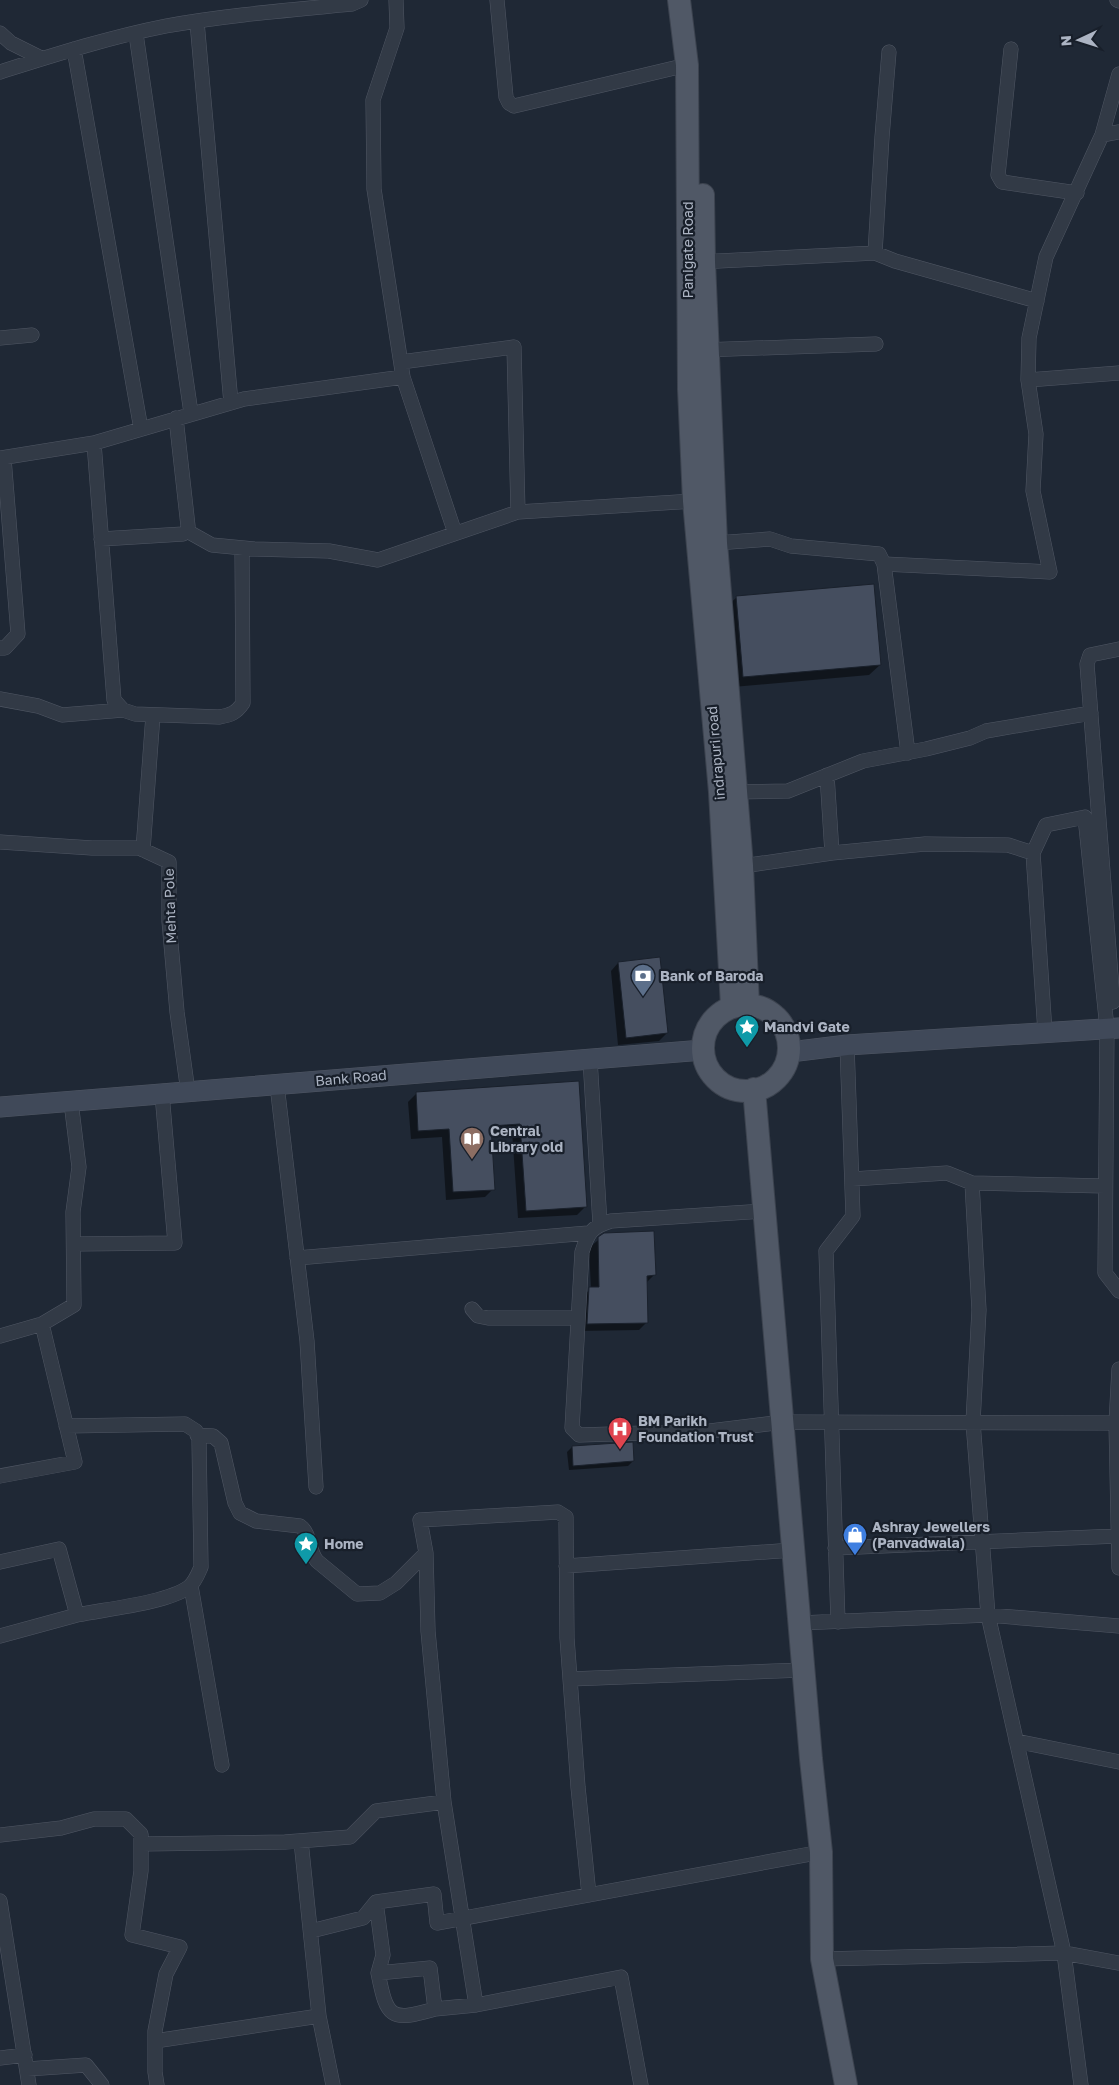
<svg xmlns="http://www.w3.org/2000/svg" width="1119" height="2085" font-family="'Golos Text',sans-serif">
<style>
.shadow{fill:#0007}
.building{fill:#454e5f;stroke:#1a212c}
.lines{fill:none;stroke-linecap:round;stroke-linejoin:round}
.minor-casing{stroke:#505764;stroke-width:15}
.secondary-casing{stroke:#505764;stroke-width:21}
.primary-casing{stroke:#3c434f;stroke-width:24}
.minor{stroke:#323a46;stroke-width:14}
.secondary{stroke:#404959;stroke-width:20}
.primary{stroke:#505866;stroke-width:22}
.labels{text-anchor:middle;stroke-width:4.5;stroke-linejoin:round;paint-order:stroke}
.street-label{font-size:14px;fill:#acb4c3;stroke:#181f2a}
.poi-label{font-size:14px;font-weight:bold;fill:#acb4c3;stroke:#181f2a;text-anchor:start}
</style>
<rect width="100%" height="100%" fill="#1f2835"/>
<path class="shadow" d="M 737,597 L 880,665 L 869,675 L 733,687 L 726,607 Z
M 618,963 L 667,1033 L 659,1041 L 618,1045 L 611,971 Z
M 578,1082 L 585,1207 L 577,1215 L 518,1218 L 512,1131 L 490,1133 L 493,1189 L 485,1197 L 446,1200 L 442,1137 L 411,1139 L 408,1102 L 416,1094 Z
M 604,1235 L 654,1275 L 646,1283 L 647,1322 L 639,1330 L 579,1331 L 581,1297 L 591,1289 L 589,1248 Z
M 572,1447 L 633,1461 L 628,1466 L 569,1470 L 567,1452 Z"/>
<path class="building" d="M 874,584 L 881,665 L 743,677 L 736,596 Z
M 660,957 L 668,1033 L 626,1038 L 618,962 Z
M 579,1081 L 587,1207 L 526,1211 L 520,1124 L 491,1126 L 495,1190 L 453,1192 L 449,1129 L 418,1131 L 416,1092 Z
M 654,1231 L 656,1275 L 647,1276 L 648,1323 L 587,1324 L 589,1287 L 599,1287 L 598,1237 L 604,1233 Z
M 633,1442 L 634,1461 L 573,1466 L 572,1446 Z"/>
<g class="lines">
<defs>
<path id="minor" d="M 497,0 L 506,97 L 509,103 L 514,106 L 687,65
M 1117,0 L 1119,1
M 197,22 L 231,403
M 0,33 L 11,43 L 41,58
M 136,34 L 191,413
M 74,49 L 141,429
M 1011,49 L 998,175 L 1002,182 L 1077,193
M 889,52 L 882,137 L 875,253 L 895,261 L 1037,301
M 0,72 C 54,55 110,37 166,26 C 227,15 290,10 352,4 L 361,0
M 1102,135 L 1119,132
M 698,262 L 875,253
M 0,338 L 32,335
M 702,350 L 876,344
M 401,362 L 514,347 L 518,512
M 403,377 L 455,533
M 1028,380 L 1119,373
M 94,443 L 114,700 L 123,710 L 135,714 L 219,717 C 231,715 236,713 243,703 L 242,548
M 0,458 L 94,443 L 244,399 L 403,377 L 374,189 L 373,100 L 397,28 L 396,0
M 187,531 L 212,545 L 254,549 L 329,551 L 378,560 L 518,512 L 694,501
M 101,539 L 183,534 L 187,531 L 188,526 L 176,418
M 716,543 L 770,539 L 791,546 L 879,554 L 884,564
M 0,648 L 5,648 L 18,634 L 4,458
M 0,699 L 38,706 L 62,715 L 123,710
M 908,753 L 884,564 L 1050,572 L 1033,491 L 1036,434 L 1028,380 L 1029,338 L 1046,257 L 1102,135 L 1119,74
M 827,775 L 832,853
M 730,792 L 788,791 L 863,761 L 926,749 L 970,738 L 986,731 L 1091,713
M 0,842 L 92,848 L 139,848 L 169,862 L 169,921 L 177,1012 L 188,1092
M 143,850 L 153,715
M 1033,853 L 1046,825 L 1085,817 L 1107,1028 L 1105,1273 L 1119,1291
M 736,867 L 832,853 L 925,844 L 1008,845 L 1033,853 L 1045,1032
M 1113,1002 L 1087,664 L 1090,655 L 1119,649
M 590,1059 L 600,1224
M 277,1085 L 307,1341 L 316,1487
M 852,1179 L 947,1173 L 972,1183 L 1105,1186
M 972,1183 L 979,1310 L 973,1422 L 988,1615 L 1064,1953 L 1081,2085
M 765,1211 L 611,1221 C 591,1227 588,1233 582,1252 L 572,1428 L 579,1435 L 710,1431 L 783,1422 L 1119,1423
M 74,1244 L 175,1243 L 162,1094
M 297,1258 L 588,1233
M 472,1309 L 478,1316 L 488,1318 L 578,1318
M 0,1336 L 42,1324 L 74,1305 L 73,1212 L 79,1167 L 71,1102
M 1119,1369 L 1116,1423 L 1119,1568
M 66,1426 L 185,1424 L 196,1431 L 199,1439 L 201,1567 C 198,1574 195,1582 189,1587 C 167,1603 106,1609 77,1615
M 197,1435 L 213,1436 L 221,1443 L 235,1503 L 240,1513 L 256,1521 L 300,1526 C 311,1534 308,1550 317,1561 L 357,1594 L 380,1593 L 396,1583 L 426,1553
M 0,1476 L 75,1462 L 42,1324
M 835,1548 L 1118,1536
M 0,1562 L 59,1549 L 77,1615 L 0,1636
M 566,1566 L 793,1550
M 191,1586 L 222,1765
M 838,1622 L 826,1251 L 853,1216 L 847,1045
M 799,1623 L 988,1615 L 1119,1626
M 570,1679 L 803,1670
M 1016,1741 L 1119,1762
M 444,1802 L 428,1631 L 426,1553 L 420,1520 L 558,1512 L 566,1517 L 567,1638 L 578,1787 L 589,1895
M 0,1835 L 61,1828 L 94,1819 L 126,1819 L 141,1834 L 141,1871 L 132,1935 L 180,1947 L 166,1974 L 155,2031 L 155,2072 L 157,2085
M 301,1841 L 319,2016
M 141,1844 L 285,1842 L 350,1837 L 376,1811 L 444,1802 L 476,2005 L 621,1977 L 641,2085
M 0,1901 L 29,2085
M 376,1902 L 434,1894 L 437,1923 L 821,1852
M 311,1931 L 363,1918 L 376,1902 L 383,1955 L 378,1973 L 430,1968 L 435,2009 L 476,2005
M 822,1959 L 1064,1953 L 1119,1963
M 378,1973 C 387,2018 390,2022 435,2009
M 155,2041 L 319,2016 L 333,2085
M 0,2058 L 25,2055
M 27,2069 L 86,2065 L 102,2085"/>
<path id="secondary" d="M 790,1052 L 847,1045 L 1119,1028
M 0,1107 L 703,1050"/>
<path id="primary" d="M 679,0 L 687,65 L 689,389 L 694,501 L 720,792 L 732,1006
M 703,195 L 704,262 L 716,543 L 742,866 L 748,1006
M703 1048a43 43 0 1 1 86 0a43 43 0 1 1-86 0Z
M 754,1089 L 811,1759 L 821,1852 L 822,1959 L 846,2085"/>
</defs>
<use href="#minor" class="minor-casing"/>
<use href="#secondary" class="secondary-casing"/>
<use href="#primary" class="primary-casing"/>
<use href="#minor" class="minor"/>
<use href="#secondary" class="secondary"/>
<use href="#primary" class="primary"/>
</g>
<defs>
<symbol id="bank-pin" viewBox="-11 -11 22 30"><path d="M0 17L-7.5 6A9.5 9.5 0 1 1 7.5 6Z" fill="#5c6f8a" stroke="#181f2a"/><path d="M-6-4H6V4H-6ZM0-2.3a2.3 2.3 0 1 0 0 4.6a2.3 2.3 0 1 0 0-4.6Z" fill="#fff"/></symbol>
<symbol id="sight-pin" viewBox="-11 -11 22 30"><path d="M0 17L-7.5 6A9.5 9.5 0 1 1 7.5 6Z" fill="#0f9aa8" stroke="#181f2a"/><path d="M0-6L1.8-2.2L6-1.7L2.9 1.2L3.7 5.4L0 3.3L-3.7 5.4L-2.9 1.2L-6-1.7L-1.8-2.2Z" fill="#fff"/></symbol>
<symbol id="library-pin" viewBox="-11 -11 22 30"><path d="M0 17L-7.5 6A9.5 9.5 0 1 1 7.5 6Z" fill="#8d6e63" stroke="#181f2a"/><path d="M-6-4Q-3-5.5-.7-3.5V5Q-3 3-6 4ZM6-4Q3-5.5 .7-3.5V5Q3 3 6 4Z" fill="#fff"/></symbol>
<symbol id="hospital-pin" viewBox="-11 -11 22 30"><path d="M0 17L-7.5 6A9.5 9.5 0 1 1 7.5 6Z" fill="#e0444e" stroke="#181f2a"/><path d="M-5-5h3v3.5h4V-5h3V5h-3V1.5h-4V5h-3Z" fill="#fff"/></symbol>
<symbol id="shop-pin" viewBox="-11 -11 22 30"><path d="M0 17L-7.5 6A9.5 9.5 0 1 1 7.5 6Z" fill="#3f7fe0" stroke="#181f2a"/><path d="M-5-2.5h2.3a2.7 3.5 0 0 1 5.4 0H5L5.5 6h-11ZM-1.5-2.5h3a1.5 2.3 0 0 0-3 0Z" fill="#fff"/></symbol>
</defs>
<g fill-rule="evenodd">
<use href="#bank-pin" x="629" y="962" width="28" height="38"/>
<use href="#sight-pin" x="733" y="1013" width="28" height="38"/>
<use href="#library-pin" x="458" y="1125" width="28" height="38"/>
<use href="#hospital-pin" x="606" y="1415" width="28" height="38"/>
<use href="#shop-pin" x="841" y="1521" width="28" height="38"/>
<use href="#sight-pin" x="292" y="1530" width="28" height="38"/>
</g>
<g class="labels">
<g class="street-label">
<text transform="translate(688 250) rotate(-90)" y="5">Panigate Road</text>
<text transform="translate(716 753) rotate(-95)" y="5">indrapuri road</text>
<text transform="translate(170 906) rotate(-92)" y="5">Mehta Pole</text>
<text transform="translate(351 1078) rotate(-5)" y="5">Bank Road</text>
</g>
<g class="poi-label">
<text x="660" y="981">Bank of Baroda</text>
<text x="764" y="1032">Mandvi Gate</text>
<text x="490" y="1136">Central<tspan x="490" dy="16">Library old</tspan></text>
<text x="638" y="1426">BM Parikh<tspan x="638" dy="16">Foundation Trust</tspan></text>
<text x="872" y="1532">Ashray Jewellers<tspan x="872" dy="16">(Panvadwala)</tspan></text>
<text x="324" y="1549">Home</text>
</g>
</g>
<g transform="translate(1079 40) rotate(266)" stroke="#181f2a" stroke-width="4" paint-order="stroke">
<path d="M0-4L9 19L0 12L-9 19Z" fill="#acb4c3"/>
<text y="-8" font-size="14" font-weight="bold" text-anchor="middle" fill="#acb4c3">N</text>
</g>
</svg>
